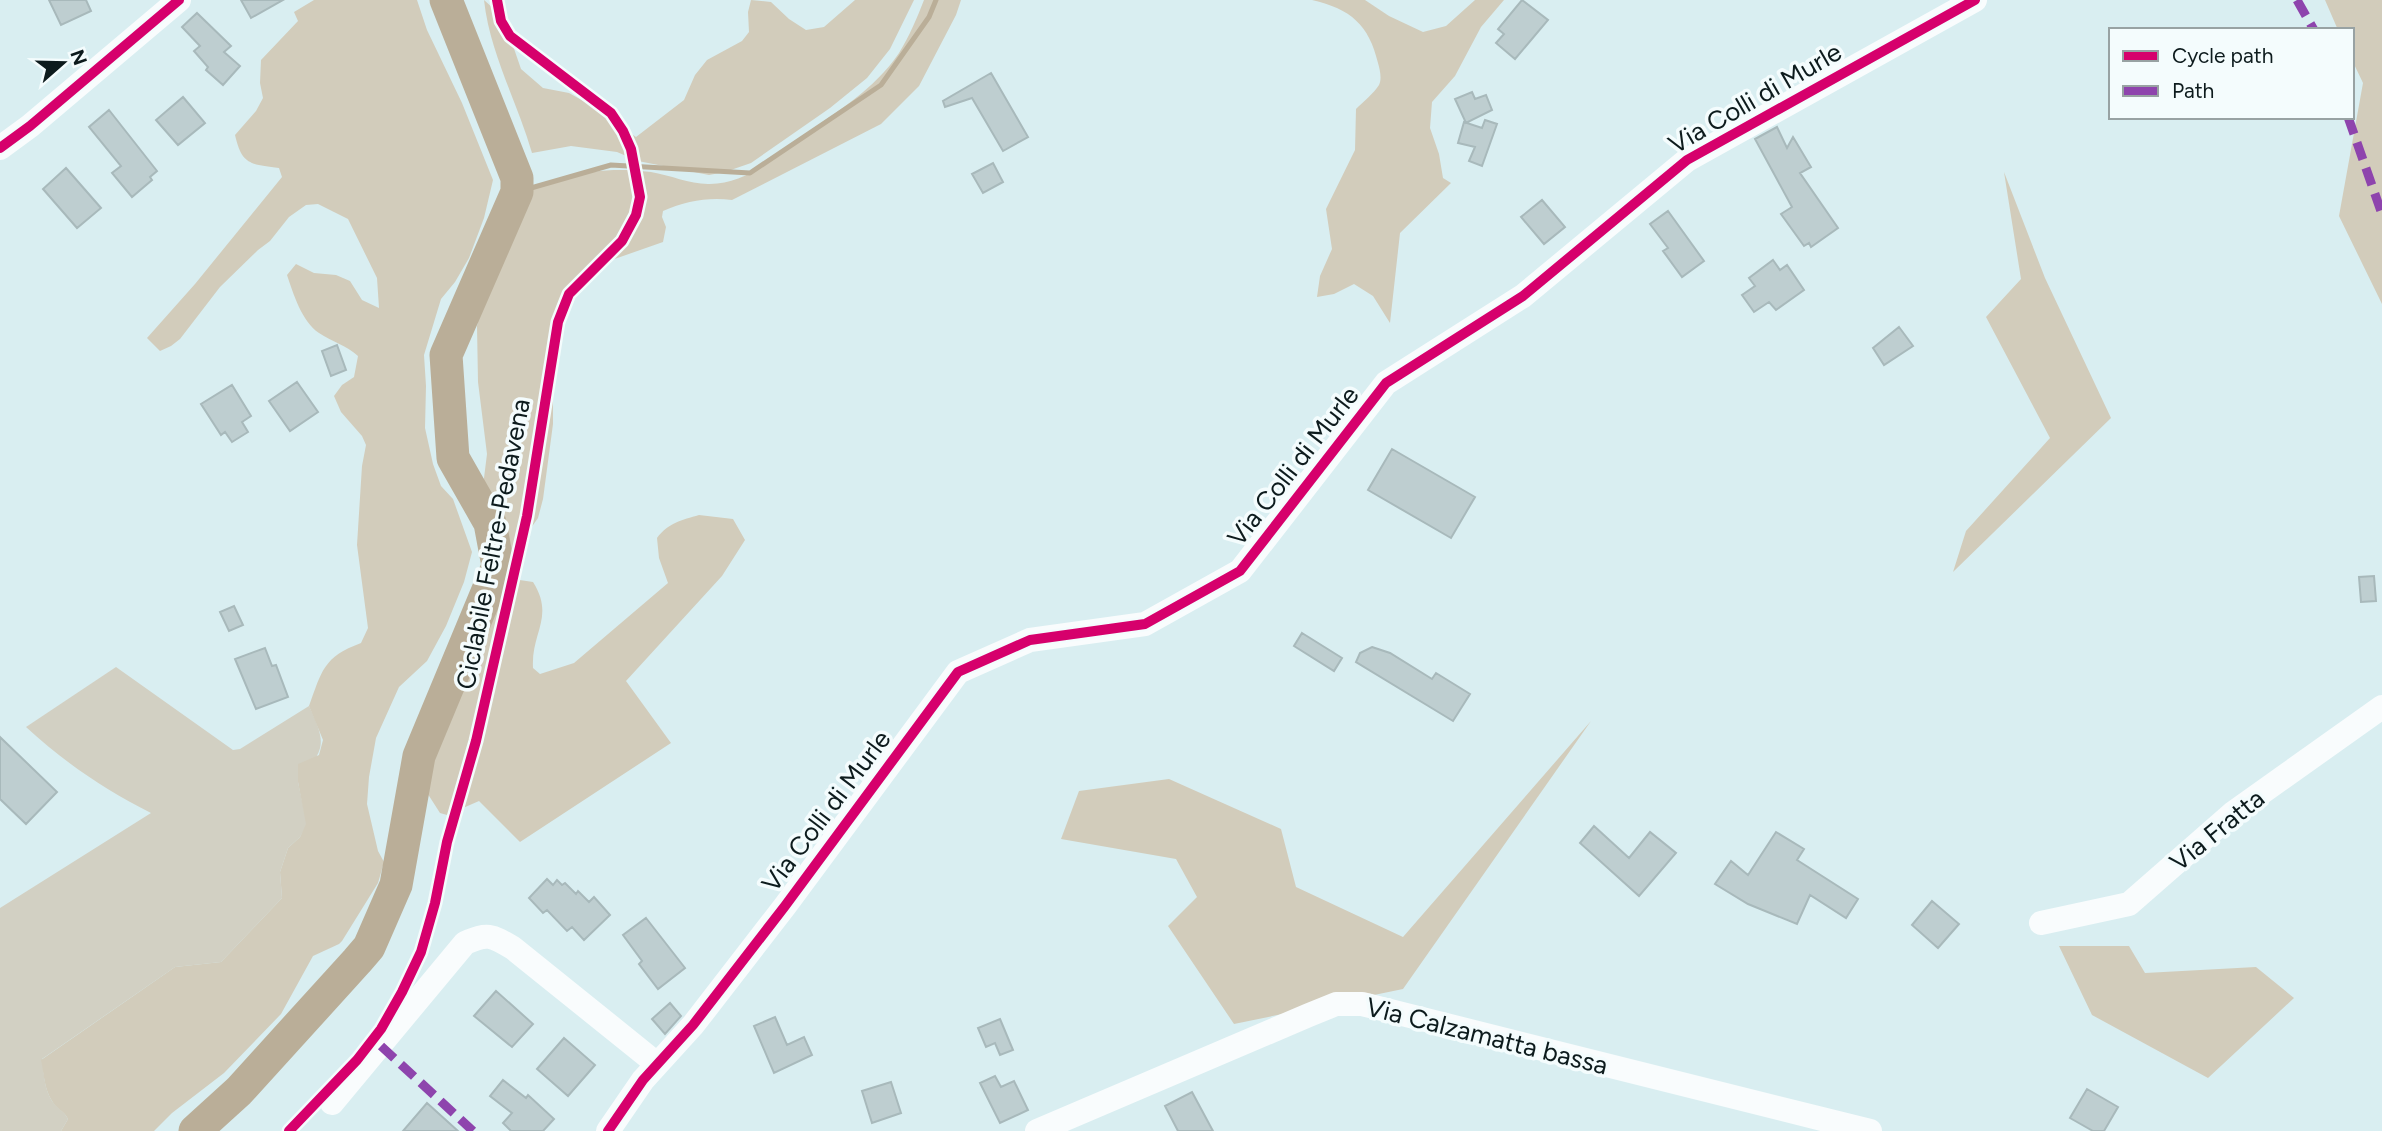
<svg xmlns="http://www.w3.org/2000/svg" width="2382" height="1131" font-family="Figtree,sans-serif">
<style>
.green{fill:#d2d0c3}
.forest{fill:#d2ccbb}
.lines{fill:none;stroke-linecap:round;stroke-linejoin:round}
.stream{stroke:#baae98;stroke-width:5}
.river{stroke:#baae98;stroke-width:33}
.building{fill:#beced0;stroke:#a8b9bb;stroke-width:2}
.minor{stroke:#f9fcfd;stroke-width:24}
.quiet{stroke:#8e44ad;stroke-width:9;stroke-dasharray:18 9;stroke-linecap:butt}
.cycleway-casing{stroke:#f4fcfd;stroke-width:15}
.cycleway{stroke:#d6006c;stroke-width:10}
.labels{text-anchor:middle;stroke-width:7;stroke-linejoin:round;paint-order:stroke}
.street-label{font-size:26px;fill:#0d1b1d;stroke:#f4fcfd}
</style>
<rect width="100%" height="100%" fill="#d9eef1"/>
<path class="green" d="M 116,667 L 233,750 L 240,749 L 309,706 C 328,747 324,748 298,782 L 307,824 L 300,837 L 288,848 L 280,872 L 282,898 L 221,962 L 175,967 L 42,1059 C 44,1073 44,1089 52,1101 C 57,1108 64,1111 68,1119 L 61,1131 L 0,1131 L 0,908 L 151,813 C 105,790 64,762 26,727 Z"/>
<path class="forest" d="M 314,0 L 417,0 L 427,30 L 462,103 L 493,180 L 484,218 L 469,258 L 455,282 L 441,299 L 424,355 L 426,386 L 425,428 L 433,464 L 441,486 L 453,499 L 472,552 L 464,582 L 446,626 L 427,661 L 399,687 L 376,738 L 369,777 L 367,804 L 378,851 L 384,862 L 378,883 L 342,941 L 339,944 L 313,956 L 281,1014 L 224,1073 L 172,1113 L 154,1131 L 61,1131 L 68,1119 C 64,1111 56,1108 52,1101 C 44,1089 44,1073 41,1060 L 175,967 L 221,962 L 282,898 L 280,872 L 288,848 L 300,837 L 306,824 L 298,782 L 298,764 L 319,755 L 323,740 L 309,706 C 322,671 323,657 361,643 L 368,628 L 357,545 L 362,466 L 366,445 L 362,436 L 341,412 L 334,396 L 342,385 L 354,377 L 358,356 C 346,345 332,342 319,333 C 302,322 293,293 287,275 L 296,264 L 314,273 L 336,275 L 350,281 L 362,300 L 379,308 L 377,278 L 348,219 L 318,204 L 306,205 L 289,217 L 270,241 L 258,250 L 220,287 L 180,339 L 171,346 L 160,351 L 147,338 L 195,284 L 282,177 L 279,168 C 250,164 242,165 235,135 L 256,111 L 263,98 L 260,83 L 261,60 L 298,21 L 294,12 Z
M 484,0 L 494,9 L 510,37 L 521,69 L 543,88 L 569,93 L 587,103 L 636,137 L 684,100 L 695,75 L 707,60 L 742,41 L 749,32 L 748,12 L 751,0 L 771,2 L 789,19 L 806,30 L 824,27 L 855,0 L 914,0 L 890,49 L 867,78 L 830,108 L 751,163 L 725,172 L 709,175 L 638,161 L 617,152 L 571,146 L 532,153 C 517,101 490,54 484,0 Z
M 924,0 L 961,0 L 956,15 L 919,86 L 881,124 L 732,200 C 708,197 686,201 663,211 L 662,217 L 666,227 L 663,242 L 606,262 L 584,277 L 560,315 L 553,387 L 553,424 L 543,499 L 538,518 L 526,535 L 513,564 L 493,565 L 491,548 L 473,506 L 484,478 L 487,454 L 478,382 L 477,326 L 490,268 L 483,255 L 493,227 L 510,195 C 559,177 597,165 651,172 C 670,175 689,184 708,184 C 745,185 775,157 802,137 C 837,111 874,90 899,53 C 909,37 917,18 924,0 Z
M 1312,0 L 1365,0 L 1389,16 L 1423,32 L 1446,26 L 1475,0 L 1504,0 L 1481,27 L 1455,76 L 1432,102 L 1430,128 L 1439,154 L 1443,178 L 1451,183 L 1400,233 L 1390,323 L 1373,296 L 1354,284 L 1334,294 L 1317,297 L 1320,276 L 1332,249 L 1326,209 L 1355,150 L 1356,109 C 1363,102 1374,93 1379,85 C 1382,79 1380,70 1378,63 C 1369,25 1351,9 1312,0 Z
M 2325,0 L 2382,0 L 2382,304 L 2339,216 L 2363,83 L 2352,60 L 2352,30 L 2338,30 Z
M 2004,172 L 2045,278 L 2111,418 L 1953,572 L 1966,531 L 2050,438 L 1986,317 L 2021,279 Z
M 699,515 L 733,519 L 745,540 L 722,576 L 626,681 L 671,743 L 520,842 L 479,801 L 447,815 L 440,813 L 424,788 L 421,775 L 408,780 L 429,724 L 453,673 L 463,615 L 475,585 L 494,576 L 533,582 C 555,617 531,632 533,668 L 540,674 L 574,663 L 668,583 L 659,558 L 657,538 C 668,523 682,520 699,515 Z
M 1591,721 L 1403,989 L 1234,1024 L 1168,926 L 1197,897 L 1176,859 L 1061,839 L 1079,791 L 1169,779 L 1281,829 L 1296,887 L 1403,937 Z
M 2059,946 L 2129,946 L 2145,973 L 2256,967 L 2294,998 L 2208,1078 L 2092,1015 Z"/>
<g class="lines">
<path class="stream" d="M 517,192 L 611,165 L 750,173 L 881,85 L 929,17 L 936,0"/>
<path class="river" d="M 195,1131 L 239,1091 L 357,961 L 369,947 L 396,885 L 419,756 L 498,566 L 490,523 L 453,458 L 446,355 L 517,192 L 517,178 L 446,0"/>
</g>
<path class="building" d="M 49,0 L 86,0 L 91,11 L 61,25 Z
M 241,0 L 283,0 L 251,18 Z
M 1522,0 L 1548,20 L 1515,59 L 1496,43 L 1504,34 L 1498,29 Z
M 197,13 L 231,46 L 224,52 L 240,66 L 223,85 L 206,70 L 208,67 L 194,51 L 200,46 L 182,27 Z
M 991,73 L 1028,137 L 1003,151 L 972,98 L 945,107 L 943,101 Z
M 1472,92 L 1475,99 L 1486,95 L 1492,110 L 1466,123 L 1455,99 Z
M 183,97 L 205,123 L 178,145 L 156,120 Z
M 109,110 L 157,171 L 150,177 L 152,180 L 132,197 L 112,173 L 121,166 L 89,127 Z
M 1485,120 L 1497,124 L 1482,166 L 1469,161 L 1475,147 L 1458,143 L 1464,122 L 1482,128 Z
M 1777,127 L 1787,148 L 1793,137 L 1811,167 L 1800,173 L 1838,228 L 1811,247 L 1809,243 L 1804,246 L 1781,214 L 1792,207 L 1755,139 Z
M 993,163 L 1003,182 L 983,193 L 972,174 Z
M 66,168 L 101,208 L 77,228 L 43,189 Z
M 1542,200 L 1565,227 L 1544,244 L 1521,217 Z
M 1668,211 L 1704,261 L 1682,277 L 1663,251 L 1668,248 L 1650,224 Z
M 1773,260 L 1780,270 L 1787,265 L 1804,290 L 1776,310 L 1769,302 L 1754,312 L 1742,295 L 1755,286 L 1749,278 Z
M 1899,327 L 1913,346 L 1884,365 L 1873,348 Z
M 337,345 L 346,370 L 331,376 L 322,351 Z
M 297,382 L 318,412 L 290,431 L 269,401 Z
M 232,385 L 251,416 L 242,422 L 248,432 L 232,442 L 225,432 L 221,435 L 201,404 Z
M 1392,449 L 1475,497 L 1451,538 L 1368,490 Z
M 2374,576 L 2376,601 L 2361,602 L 2359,577 Z
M 234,606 L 243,625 L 229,631 L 220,612 Z
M 1302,633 L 1342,658 L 1334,671 L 1294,646 Z
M 1372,647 L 1390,653 L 1432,679 L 1436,673 L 1470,694 L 1453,721 L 1356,662 L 1360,653 Z
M 265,648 L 272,666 L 276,665 L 288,697 L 256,709 L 235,659 Z
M 0,737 L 57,792 L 26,824 L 0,799 Z
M 1594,826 L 1629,858 L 1650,832 L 1676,853 L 1639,896 L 1580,843 Z
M 1776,832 L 1804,849 L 1797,860 L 1858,899 L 1846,918 L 1810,895 L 1797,924 L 1748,904 L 1715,884 L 1731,861 L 1748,875 Z
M 547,879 L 553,885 L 557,880 L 562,885 L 565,883 L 576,894 L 578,891 L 589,902 L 594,897 L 610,915 L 584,940 L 572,927 L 567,931 L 547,910 L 543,913 L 529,898 Z
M 1932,901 L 1959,924 L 1938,948 L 1912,925 Z
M 646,918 L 685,968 L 658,989 L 639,964 L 642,961 L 623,935 Z
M 496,991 L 533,1024 L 512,1047 L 474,1016 Z
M 670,1003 L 681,1016 L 665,1034 L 652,1019 Z
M 775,1017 L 787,1045 L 804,1037 L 812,1055 L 774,1073 L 754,1026 Z
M 1000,1019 L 1013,1050 L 1000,1055 L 995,1043 L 986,1047 L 978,1028 Z
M 564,1038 L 595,1065 L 568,1096 L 537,1069 Z
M 995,1076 L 1001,1087 L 1014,1081 L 1028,1110 L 1000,1123 L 980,1083 Z
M 503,1080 L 526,1098 L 528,1095 L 554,1119 L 543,1131 L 511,1131 L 503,1123 L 512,1113 L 490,1096 Z
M 891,1082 L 901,1113 L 872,1123 L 862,1091 Z
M 2087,1089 L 2118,1107 L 2104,1131 L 2093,1131 L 2070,1118 Z
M 1192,1092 L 1213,1131 L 1178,1131 L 1165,1106 Z
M 427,1103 L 458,1131 L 403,1131 Z"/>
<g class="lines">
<path class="minor" d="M 0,148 L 30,126 L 179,0
M 2041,923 L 2129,904 L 2233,813 L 2382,707
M 332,1103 L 465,943 C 488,933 491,935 513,948 L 657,1064
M 608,1131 L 643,1080 L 693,1025 L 785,906 L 958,672 L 1030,640 L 1145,624 L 1240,571 L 1386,383 L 1523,296 L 1687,160 L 1975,0
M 1037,1131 L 1309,1015 L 1336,1004 L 1362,1004 L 1870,1131"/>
<path class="quiet" d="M 2297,0 L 2314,30
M 2348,117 L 2382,214
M 381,1046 L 473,1131"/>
<defs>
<path id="cycleway" d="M 0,148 L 30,126 L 179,0
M 289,1131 L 357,1060 L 381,1029 L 402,992 L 421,952 L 435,903 L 447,842 L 476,741 L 527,516 L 558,322 L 569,294 L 622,241 L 636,215 L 640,197 L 631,149 L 623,131 L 611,113 L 510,36 L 501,21 L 497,0
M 608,1131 L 643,1080 L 693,1025 L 785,906 L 958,672 L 1030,640 L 1145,624 L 1240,571 L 1386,383 L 1523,296 L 1687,160 L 1975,0"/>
</defs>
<use href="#cycleway" class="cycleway-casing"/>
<use href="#cycleway" class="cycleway"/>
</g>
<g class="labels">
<g class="street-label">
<text transform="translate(1755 98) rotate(-30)" y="9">Via Colli di Murle</text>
<text transform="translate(1293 466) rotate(-52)" y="9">Via Colli di Murle</text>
<text transform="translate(493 544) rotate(-79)" y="9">Ciclabile Feltre-Pedavena</text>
<text transform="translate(826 811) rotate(-53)" y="9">Via Colli di Murle</text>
<text transform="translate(2217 830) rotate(-39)" y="9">Via Fratta</text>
<text transform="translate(1487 1036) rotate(14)" y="9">Via Calzamatta bassa</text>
</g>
</g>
<rect x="2109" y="28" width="245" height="91" fill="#f4fcfd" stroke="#98a2a3" stroke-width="2"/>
<rect x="2123" y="51" width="35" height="10" fill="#d6006c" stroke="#98a2a3" stroke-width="2"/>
<text x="2172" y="63" font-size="21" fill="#0d1b1d">Cycle path</text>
<rect x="2123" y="86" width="35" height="10" fill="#8e44ad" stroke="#98a2a3" stroke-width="2"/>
<text x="2172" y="98" font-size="21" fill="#0d1b1d">Path</text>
<g transform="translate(63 63) rotate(70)" stroke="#f4fcfd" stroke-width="5" paint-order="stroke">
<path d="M0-5L12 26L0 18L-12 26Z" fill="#0d1b1d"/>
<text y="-10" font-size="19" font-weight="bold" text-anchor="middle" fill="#0d1b1d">N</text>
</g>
</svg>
